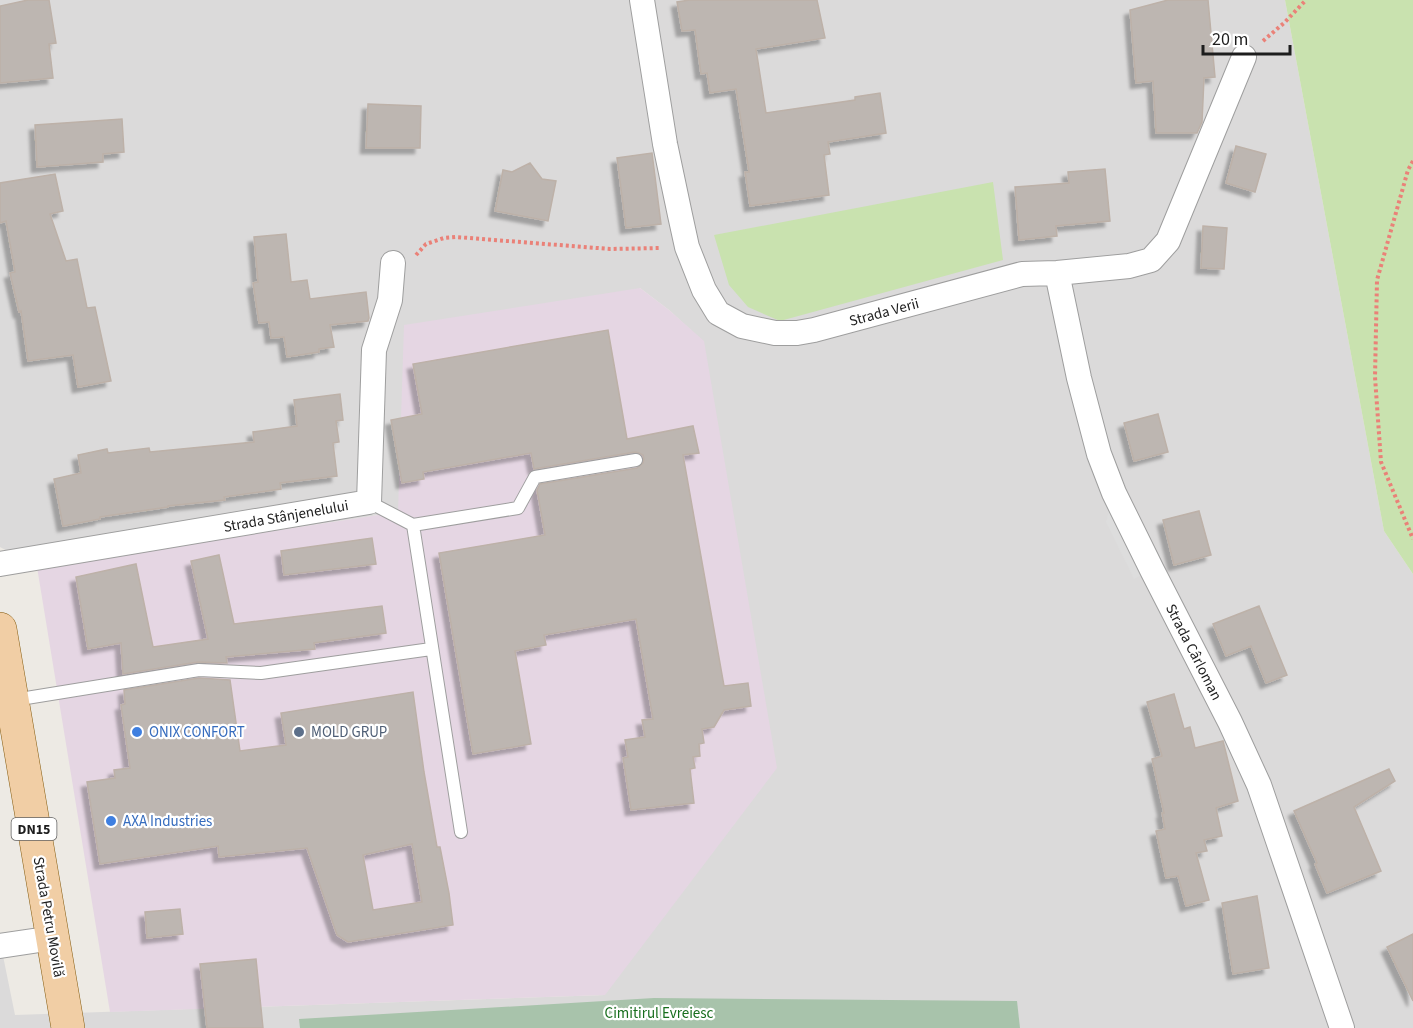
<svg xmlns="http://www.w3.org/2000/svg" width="1413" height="1028" font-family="'Source Sans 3',sans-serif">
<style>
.residential{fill:#dbdada}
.industrial{fill:#e5d6e3}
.grass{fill:#c9e2af}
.cemetery{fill:#a8c3ab}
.parking{fill:#ddd}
.building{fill:#bdb6b1;stroke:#bdb1a8;stroke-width:1.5;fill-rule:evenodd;filter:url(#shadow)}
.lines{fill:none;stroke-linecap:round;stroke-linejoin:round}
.service-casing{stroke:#9e9e9e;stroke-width:14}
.minor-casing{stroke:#9e9e9e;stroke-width:26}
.primary-casing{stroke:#855c11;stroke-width:34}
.path{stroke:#ea8178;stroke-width:4;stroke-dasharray:3 3;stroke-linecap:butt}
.service{stroke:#fff;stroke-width:12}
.minor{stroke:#fff;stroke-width:24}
.primary{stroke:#f1cea5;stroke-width:33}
.shop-dot{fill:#3f7fe0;stroke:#fff;stroke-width:2}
.service-dot{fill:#5c6f8a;stroke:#fff;stroke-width:2}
.labels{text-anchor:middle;stroke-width:4.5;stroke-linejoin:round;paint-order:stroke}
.shield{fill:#fff;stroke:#616161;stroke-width:1.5}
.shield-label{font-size:14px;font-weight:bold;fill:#1d1d1d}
.street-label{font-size:15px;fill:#1d1d1d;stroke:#fff}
.shop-label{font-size:15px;fill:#366cbe;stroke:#fff;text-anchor:start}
.service-label{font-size:15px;fill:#4e5e75;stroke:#fff;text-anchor:start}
.park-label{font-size:15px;fill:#176e1d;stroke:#fff}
</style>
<defs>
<filter id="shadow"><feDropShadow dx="-5.5" dy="5.5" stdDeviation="1.5" flood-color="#0004"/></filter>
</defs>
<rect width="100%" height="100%" fill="#edeae4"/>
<path class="residential" d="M 0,0 L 1285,0 L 1384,531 L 1413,574 L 1413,1028 L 0,1028 L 0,941 L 15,1015 L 605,995 L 704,342 L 669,310 L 640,288 L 398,512 L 37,567 L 0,547 Z"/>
<path class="industrial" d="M 640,288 L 669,310 L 704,341 L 777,768 L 605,995 L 110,1012 L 37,567 L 398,512 L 404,325 Z"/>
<path class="grass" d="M 1285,0 L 1413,0 L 1413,574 L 1384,531 Z
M 993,182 L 1003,260 L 780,321 L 748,307 L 729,285 L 714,235 Z"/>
<path class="cemetery" d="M 654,998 L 1017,1001 L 1020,1028 L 300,1028 L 299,1019 Z"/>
<path class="parking" d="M 1114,493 L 1152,570 L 1134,579 L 1106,522 Z"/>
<path class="building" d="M 28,0 L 49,0 L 56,43 L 49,44 L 53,78 L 0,83 L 0,6 Z
M 690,0 L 817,0 L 825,38 L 756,49 L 766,113 L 855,100 L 855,97 L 880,93 L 886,133 L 828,142 L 830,154 L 824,155 L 829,195 L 750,206 L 745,172 L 749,172 L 736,89 L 710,93 L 707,73 L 701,74 L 695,30 L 682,31 L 677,2 Z
M 1168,0 L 1208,0 L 1215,77 L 1204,78 L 1202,122 L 1197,133 L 1156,133 L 1153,81 L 1136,83 L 1130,10 Z
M 368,104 L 421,106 L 420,148 L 366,148 Z
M 122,119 L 124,152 L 103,154 L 103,162 L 37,167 L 35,125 Z
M 1236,146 L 1266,154 L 1255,192 L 1226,183 Z
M 652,153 L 661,224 L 626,228 L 617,158 Z
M 530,163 L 542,179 L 556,181 L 548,221 L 495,211 L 503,170 L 512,172 Z
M 1105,169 L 1110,221 L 1056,226 L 1057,236 L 1019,240 L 1015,187 L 1069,183 L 1068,172 Z
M 55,174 L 63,211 L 50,214 L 66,261 L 77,259 L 87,308 L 95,307 L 111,381 L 78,387 L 73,355 L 28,361 L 21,311 L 19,312 L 10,273 L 15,272 L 6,221 L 0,223 L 0,183 Z
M 1203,226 L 1227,228 L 1224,269 L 1201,268 Z
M 286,234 L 291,282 L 307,280 L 310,299 L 366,292 L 369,318 L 368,321 L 330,325 L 334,347 L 319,349 L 319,352 L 287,357 L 284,337 L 271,338 L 269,322 L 259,323 L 253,283 L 258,282 L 254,237 Z
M 608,330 L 627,439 L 693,426 L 699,453 L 683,455 L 724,686 L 748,683 L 751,706 L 724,710 L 714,727 L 702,729 L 704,743 L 699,744 L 700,756 L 693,757 L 695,768 L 690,769 L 694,803 L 631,810 L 623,758 L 628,757 L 625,740 L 645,737 L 642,720 L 653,719 L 636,619 L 544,635 L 546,645 L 515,651 L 531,744 L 473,754 L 439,553 L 545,535 L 537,490 L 540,484 L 637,468 L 643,463 L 644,459 L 643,455 L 639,453 L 635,452 L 534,469 L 531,453 L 423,472 L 424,479 L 402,483 L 391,420 L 422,414 L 413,364 Z
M 340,394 L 343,420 L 336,421 L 339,442 L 333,443 L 337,476 L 280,483 L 281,489 L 224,497 L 225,500 L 168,506 L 168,507 L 100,517 L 100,519 L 63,526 L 54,479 L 81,473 L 78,455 L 107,449 L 108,453 L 149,448 L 150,452 L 254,442 L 253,432 L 297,426 L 294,400 Z
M 1158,414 L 1168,452 L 1134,461 L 1124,423 Z
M 1199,511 L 1211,555 L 1174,565 L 1163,520 Z
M 372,538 L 376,564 L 284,575 L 281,551 Z
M 219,555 L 234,624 L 382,606 L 386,633 L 314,643 L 315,649 L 226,657 L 227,663 L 198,662 L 123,674 L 121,643 L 88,649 L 76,577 L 136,564 L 153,647 L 208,639 L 191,561 Z
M 1259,606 L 1287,675 L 1266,683 L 1251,646 L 1226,656 L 1213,624 Z
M 199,678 L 230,680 L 240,751 L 286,745 L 281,713 L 413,692 L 424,772 L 437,847 L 440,847 L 449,893 L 453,925 L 348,942 L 337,935 L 307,848 L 219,857 L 218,846 L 100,864 L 87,782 L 115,778 L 114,770 L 130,768 L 121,705 L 125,704 L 124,690 ZM 412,844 L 422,902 L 373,910 L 363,855 Z
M 1174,694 L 1184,729 L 1190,727 L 1195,748 L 1223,741 L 1238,801 L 1216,808 L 1222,836 L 1204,840 L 1207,851 L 1196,853 L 1209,900 L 1186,906 L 1178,876 L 1166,878 L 1156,831 L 1165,829 L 1162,813 L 1164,813 L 1152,759 L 1162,756 L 1147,702 Z
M 1389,769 L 1395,781 L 1354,807 L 1381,871 L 1327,893 L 1315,864 L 1317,863 L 1294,811 Z
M 1257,896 L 1269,968 L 1233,974 L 1222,903 Z
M 180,909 L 183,934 L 147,938 L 145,912 Z
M 1413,934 L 1413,1001 L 1387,947 Z
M 256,959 L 263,1028 L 207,1028 L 200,964 Z"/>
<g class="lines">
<defs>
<path id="service" d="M 369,502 L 413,525
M 14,700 L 199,670 L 261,673 L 431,649
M 461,832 L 413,525 L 518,508 L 535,477 L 636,460"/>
<path id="minor" d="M 642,0 L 665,144 L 680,215 L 687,247 L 704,290 L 718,313 L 742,326 L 775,333 L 797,333 L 814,330 L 1022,274 L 1057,273 L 1129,266 L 1151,260 L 1168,241 L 1244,57
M 1057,273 L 1079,378 L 1099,454 L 1114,493 L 1152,570 L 1230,722 L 1259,785 L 1342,1028
M 0,564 L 369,502 L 374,350 L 390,300 L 393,263
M 0,946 L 53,938"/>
<path id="primary" d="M 0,629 L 68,1028"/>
</defs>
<use href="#service" class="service-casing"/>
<use href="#minor" class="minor-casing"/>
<use href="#primary" class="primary-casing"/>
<path class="path" d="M 1263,41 L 1284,23 L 1306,0
M 1413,161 L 1408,170 L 1377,280 L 1375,377 L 1381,462 L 1413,539
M 416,255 L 426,244 L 444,238 L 456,237 L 610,249 L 660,248"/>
<use href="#service" class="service"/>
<use href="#minor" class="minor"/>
<use href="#primary" class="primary"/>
</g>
<g class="shop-dot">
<circle cx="137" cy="732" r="6"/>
<circle cx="111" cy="821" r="6"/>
</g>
<circle class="service-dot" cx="299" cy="732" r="6"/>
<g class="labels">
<rect class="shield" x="11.5" y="818" width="45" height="22" rx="4.5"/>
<g class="shield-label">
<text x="34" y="834">DN15</text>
</g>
<g class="street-label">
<text transform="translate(884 312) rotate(-15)" y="5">Strada Verii</text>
<text transform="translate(286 516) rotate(-10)" y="5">Strada Stânjenelului</text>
<text transform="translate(1194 652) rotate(63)" y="5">Strada Cârloman</text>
<text transform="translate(49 917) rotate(80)" y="5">Strada Petru Movilă</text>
</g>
<g class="shop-label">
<text x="149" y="737">ONIX CONFORT</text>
<text x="123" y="826">AXA Industries</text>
</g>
<g class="service-label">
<text x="311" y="737">MOLD GRUP</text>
</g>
<g class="park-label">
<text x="659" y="1018">Cimitirul Evreiesc</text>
</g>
</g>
<path d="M1203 45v9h87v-9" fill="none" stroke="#1d1d1d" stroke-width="3"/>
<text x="1212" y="45" font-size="18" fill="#1d1d1d" stroke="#ffffff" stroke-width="4.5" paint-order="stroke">20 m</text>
</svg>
